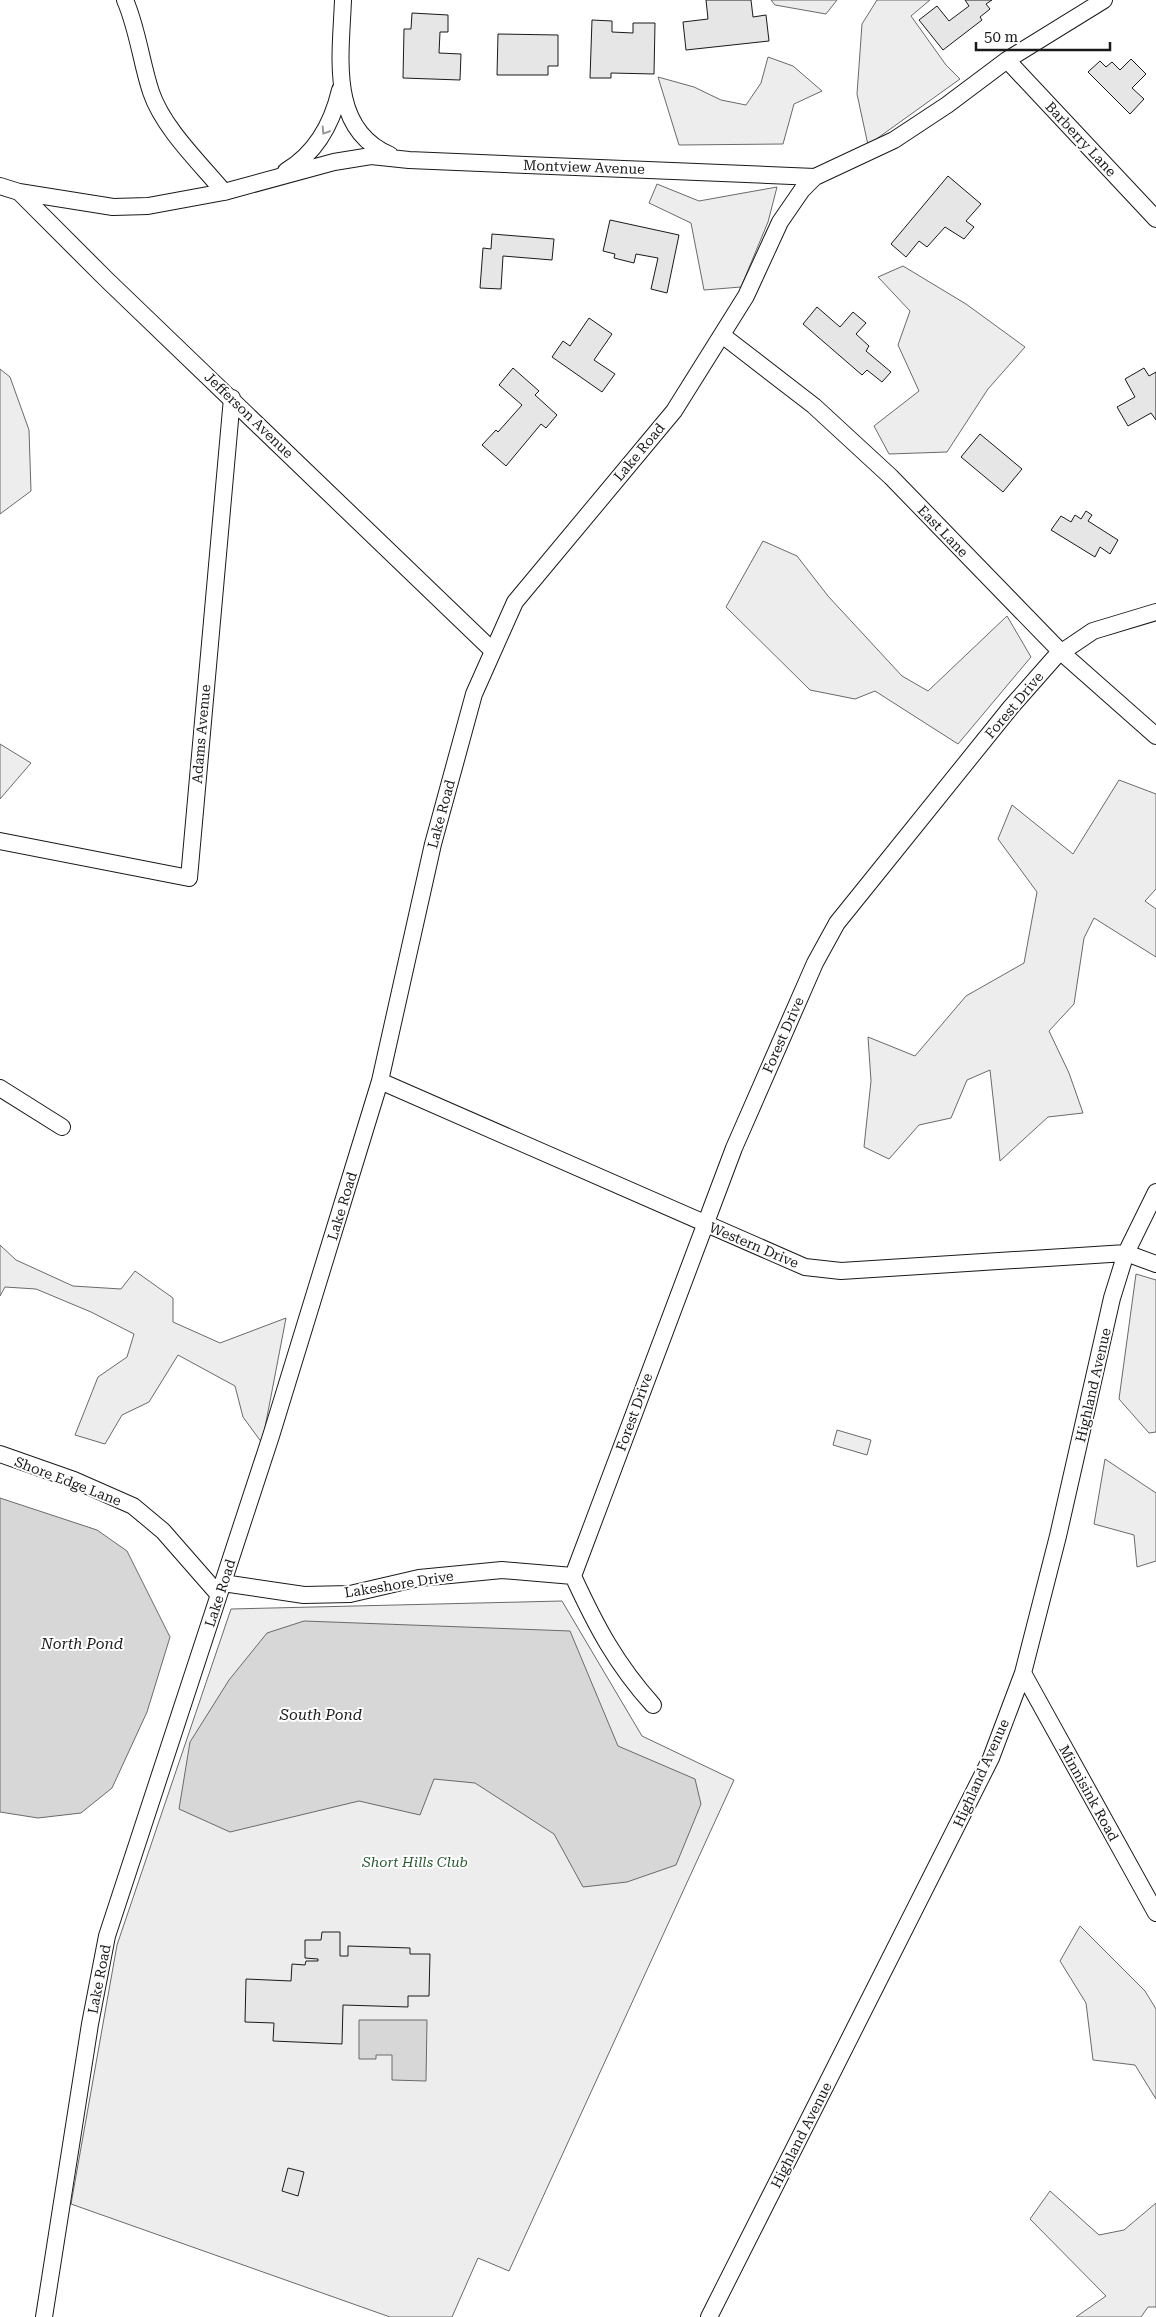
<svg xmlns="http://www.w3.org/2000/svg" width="1156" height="2317" font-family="'Roboto Serif',serif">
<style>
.built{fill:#ededed;stroke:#6a6a6a}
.water{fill:#d7d7d7;stroke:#6a6a6a}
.building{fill:#e6e6e6;stroke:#1a1a1a}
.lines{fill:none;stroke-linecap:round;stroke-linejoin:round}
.street-casing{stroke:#1a1a1a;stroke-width:18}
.street{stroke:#fff;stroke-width:16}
.oneway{stroke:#989898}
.labels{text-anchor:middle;stroke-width:4;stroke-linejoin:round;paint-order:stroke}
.street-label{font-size:14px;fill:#1a1a1a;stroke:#fff}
.park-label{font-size:14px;font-style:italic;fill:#2b5a34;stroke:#fff}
.water-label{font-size:15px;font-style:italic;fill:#1a1a1a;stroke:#fff}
</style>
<rect width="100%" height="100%" fill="#fff"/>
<path class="built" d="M 771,0 L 837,0 L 826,14 L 775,5 Z
M 877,0 L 930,0 L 911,16 L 946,65 L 960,79 L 868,145 L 857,94 L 862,24 Z
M 768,57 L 793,66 L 822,91 L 794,104 L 783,144 L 679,145 L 658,77 L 694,87 L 721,100 L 746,105 L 761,83 Z
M 657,184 L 699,201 L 777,187 L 768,222 L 741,287 L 704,290 L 691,223 L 649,203 Z
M 903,266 L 966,304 L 1025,347 L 988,389 L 947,452 L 889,454 L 874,426 L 919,391 L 898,345 L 910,311 L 878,277 Z
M 0,369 L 10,377 L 29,430 L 31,491 L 0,514 Z
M 763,541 L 797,556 L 828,596 L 902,676 L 928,691 L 1007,616 L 1031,657 L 958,744 L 875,691 L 855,699 L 810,690 L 726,607 Z
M 0,744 L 31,763 L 0,799 Z
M 1119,780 L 1156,794 L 1156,889 L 1145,901 L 1156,909 L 1156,957 L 1094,918 L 1084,938 L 1074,1004 L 1049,1031 L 1069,1073 L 1083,1113 L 1048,1117 L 1000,1161 L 990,1070 L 967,1080 L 951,1118 L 919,1125 L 889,1159 L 864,1147 L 871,1081 L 868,1037 L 915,1056 L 966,996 L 1024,963 L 1037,892 L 998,839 L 1012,805 L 1073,854 Z
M 0,1245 L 16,1260 L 73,1286 L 121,1289 L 135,1271 L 173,1298 L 173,1322 L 220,1343 L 286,1318 L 262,1443 L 243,1417 L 235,1386 L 178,1355 L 149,1402 L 122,1415 L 105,1444 L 75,1435 L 98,1377 L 127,1357 L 134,1334 L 91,1312 L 36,1289 L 5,1287 L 0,1296 Z
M 1136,1274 L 1156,1280 L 1156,1432 L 1149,1433 L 1119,1399 Z
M 837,1430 L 871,1440 L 867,1455 L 833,1445 Z
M 1105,1459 L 1156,1493 L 1156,1561 L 1137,1567 L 1134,1535 L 1094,1524 Z
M 562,1601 L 642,1736 L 734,1780 L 509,2271 L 478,2258 L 452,2317 L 390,2317 L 71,2204 L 117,1945 L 231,1609 Z
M 1080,1926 L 1145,1991 L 1156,2009 L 1156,2099 L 1135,2065 L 1093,2060 L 1086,2003 L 1060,1961 Z
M 1050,2191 L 1099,2235 L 1124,2230 L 1156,2203 L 1156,2307 L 1148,2307 L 1141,2317 L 1076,2317 L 1106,2296 L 1030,2219 Z"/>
<path class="water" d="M 0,1498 L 97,1530 L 127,1551 L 170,1637 L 147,1712 L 112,1788 L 81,1813 L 38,1818 L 0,1812 Z
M 304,1621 L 570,1631 L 618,1746 L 695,1779 L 701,1804 L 676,1865 L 627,1882 L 583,1887 L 554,1834 L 475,1783 L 434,1779 L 420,1815 L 359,1801 L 230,1832 L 179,1809 L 190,1742 L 229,1680 L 267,1633 Z
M 359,2020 L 427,2020 L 426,2081 L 392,2080 L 392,2055 L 376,2055 L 376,2059 L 359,2059 Z"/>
<path class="building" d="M 706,0 L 751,0 L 753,17 L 766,15 L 769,41 L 686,50 L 683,22 L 708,19 Z
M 965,0 L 992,0 L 986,4 L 990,9 L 980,17 L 982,20 L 943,50 L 919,20 L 937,6 L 949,21 L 969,6 Z
M 412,13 L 448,15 L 448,32 L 440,32 L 439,53 L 461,54 L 460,80 L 403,78 L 404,29 L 411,29 Z
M 592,20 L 612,21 L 612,32 L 633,33 L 633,23 L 655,23 L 654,74 L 611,73 L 611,78 L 590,78 Z
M 498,34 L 558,35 L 558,66 L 548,66 L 548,75 L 497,75 Z
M 1131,59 L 1146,74 L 1132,88 L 1144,99 L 1130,114 L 1088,72 L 1100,61 L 1106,67 L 1112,62 L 1120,70 Z
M 948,176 L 981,204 L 966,221 L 974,227 L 964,239 L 945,227 L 927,247 L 919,241 L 906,257 L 891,244 Z
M 610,220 L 679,235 L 667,293 L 651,289 L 658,258 L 636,254 L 634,263 L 614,258 L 615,254 L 603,251 Z
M 492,234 L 554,239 L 552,260 L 503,256 L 501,289 L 480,288 L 483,248 L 491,249 Z
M 817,307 L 840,327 L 853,312 L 866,323 L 856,334 L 869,346 L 866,351 L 891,372 L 882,382 L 867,370 L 862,375 L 803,324 Z
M 589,318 L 612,334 L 594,360 L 615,374 L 602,392 L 552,357 L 563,341 L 570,346 Z
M 513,368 L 539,391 L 535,395 L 557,415 L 546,428 L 541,424 L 506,466 L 482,445 L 496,430 L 498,432 L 522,405 L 499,385 Z
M 1144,368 L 1149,376 L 1156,372 L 1156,420 L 1151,413 L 1128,426 L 1117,407 L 1135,397 L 1125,379 Z
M 980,434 L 1022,469 L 1003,492 L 961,457 Z
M 1086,511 L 1092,515 L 1088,521 L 1118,540 L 1110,554 L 1100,547 L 1095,557 L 1051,530 L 1061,516 L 1071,522 L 1075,515 L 1081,519 Z
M 322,1932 L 340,1932 L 340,1956 L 348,1956 L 348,1946 L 410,1948 L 410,1954 L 430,1954 L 429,1996 L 408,1996 L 408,2007 L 343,2005 L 342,2044 L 273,2041 L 274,2023 L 245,2022 L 246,1979 L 291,1981 L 292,1964 L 305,1965 L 306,1961 L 318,1961 L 318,1959 L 305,1958 L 305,1940 L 321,1940 Z
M 288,2168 L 304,2172 L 298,2196 L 282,2191 Z"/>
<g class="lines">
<defs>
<path id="street" d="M 125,0 C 138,30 141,62 151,92 C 163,128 200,163 224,192
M 343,0 C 341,55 328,129 390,155
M 1007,60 L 1156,219
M 286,171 C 316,153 332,124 340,90
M 0,186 L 19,192 L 106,279 L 493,651
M 19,192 L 113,207 L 148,206 L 224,192 L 334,162 L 371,156 L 409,160 L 815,177 L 894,140 L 947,105 L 1007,60 L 1104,0
M 722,335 L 814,406 L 891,477 L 1061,652 L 1156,736
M 0,841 L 189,878 L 232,398
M 380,1081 L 805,1267 L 841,1271 L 1126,1253 L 1156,1264
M 0,1088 L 62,1127
M 0,1454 L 74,1480 L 133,1506 L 163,1531 L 219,1595
M 573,1576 L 734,1148 L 815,963 L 837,923 L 1011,707 L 1056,656 L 1093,631 L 1156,612
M 223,1583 L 304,1595 L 350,1594 L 419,1578 L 502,1570 L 573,1576 C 596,1626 616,1664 653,1705
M 1023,1673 L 1156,1913
M 44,2317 L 90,2024 L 107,1936 L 271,1436 L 380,1081 L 433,844 L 474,694 L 515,602 L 674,411 L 746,296 L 780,222 L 802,190 L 815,177
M 709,2317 L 991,1758 L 1023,1673 L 1058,1536 L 1112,1298 L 1126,1253 L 1156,1192"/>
</defs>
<use href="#street" class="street-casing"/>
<use href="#street" class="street"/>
</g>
<defs><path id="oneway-chevron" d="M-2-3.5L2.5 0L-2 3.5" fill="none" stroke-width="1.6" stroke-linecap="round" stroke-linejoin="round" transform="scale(1.25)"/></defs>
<use class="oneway" href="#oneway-chevron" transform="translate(325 131) rotate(123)"/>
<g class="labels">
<g class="street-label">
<text transform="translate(1081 139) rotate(47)" y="5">Barberry Lane</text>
<text transform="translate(584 167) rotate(2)" y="5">Montview Avenue</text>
<text transform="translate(249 415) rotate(44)" y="5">Jefferson Avenue</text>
<text transform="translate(639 452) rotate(-50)" y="5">Lake Road</text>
<text transform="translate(943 531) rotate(46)" y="5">East Lane</text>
<text transform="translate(1014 705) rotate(-50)" y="5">Forest Drive</text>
<text transform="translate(201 734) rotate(-85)" y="5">Adams Avenue</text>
<text transform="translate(441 814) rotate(-75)" y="5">Lake Road</text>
<text transform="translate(783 1035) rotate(-66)" y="5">Forest Drive</text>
<text transform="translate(342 1206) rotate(-73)" y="5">Lake Road</text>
<text transform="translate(754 1245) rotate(23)" y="5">Western Drive</text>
<text transform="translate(1093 1385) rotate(-77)" y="5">Highland Avenue</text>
<text transform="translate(634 1412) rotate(-70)" y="5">Forest Drive</text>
<text transform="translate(68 1481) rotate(21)" y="5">Shore Edge Lane</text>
<text transform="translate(399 1584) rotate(-9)" y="5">Lakeshore Drive</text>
<text transform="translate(220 1593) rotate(-72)" y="5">Lake Road</text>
<text transform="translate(981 1773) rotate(-66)" y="5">Highland Avenue</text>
<text transform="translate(1089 1793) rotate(61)" y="5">Minnisink Road</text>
<text transform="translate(99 1979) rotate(-79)" y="5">Lake Road</text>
<text transform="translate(801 2135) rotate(-63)" y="5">Highland Avenue</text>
</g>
<g class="park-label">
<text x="415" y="1867">Short Hills Club</text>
</g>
<g class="water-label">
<text x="82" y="1649">North Pond</text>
<text x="321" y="1720">South Pond</text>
</g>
</g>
<path d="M976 42v8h134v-8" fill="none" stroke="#1a1a1a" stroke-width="2.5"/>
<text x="984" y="42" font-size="15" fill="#1a1a1a" stroke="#ffffff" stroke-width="4" paint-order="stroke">50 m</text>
</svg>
